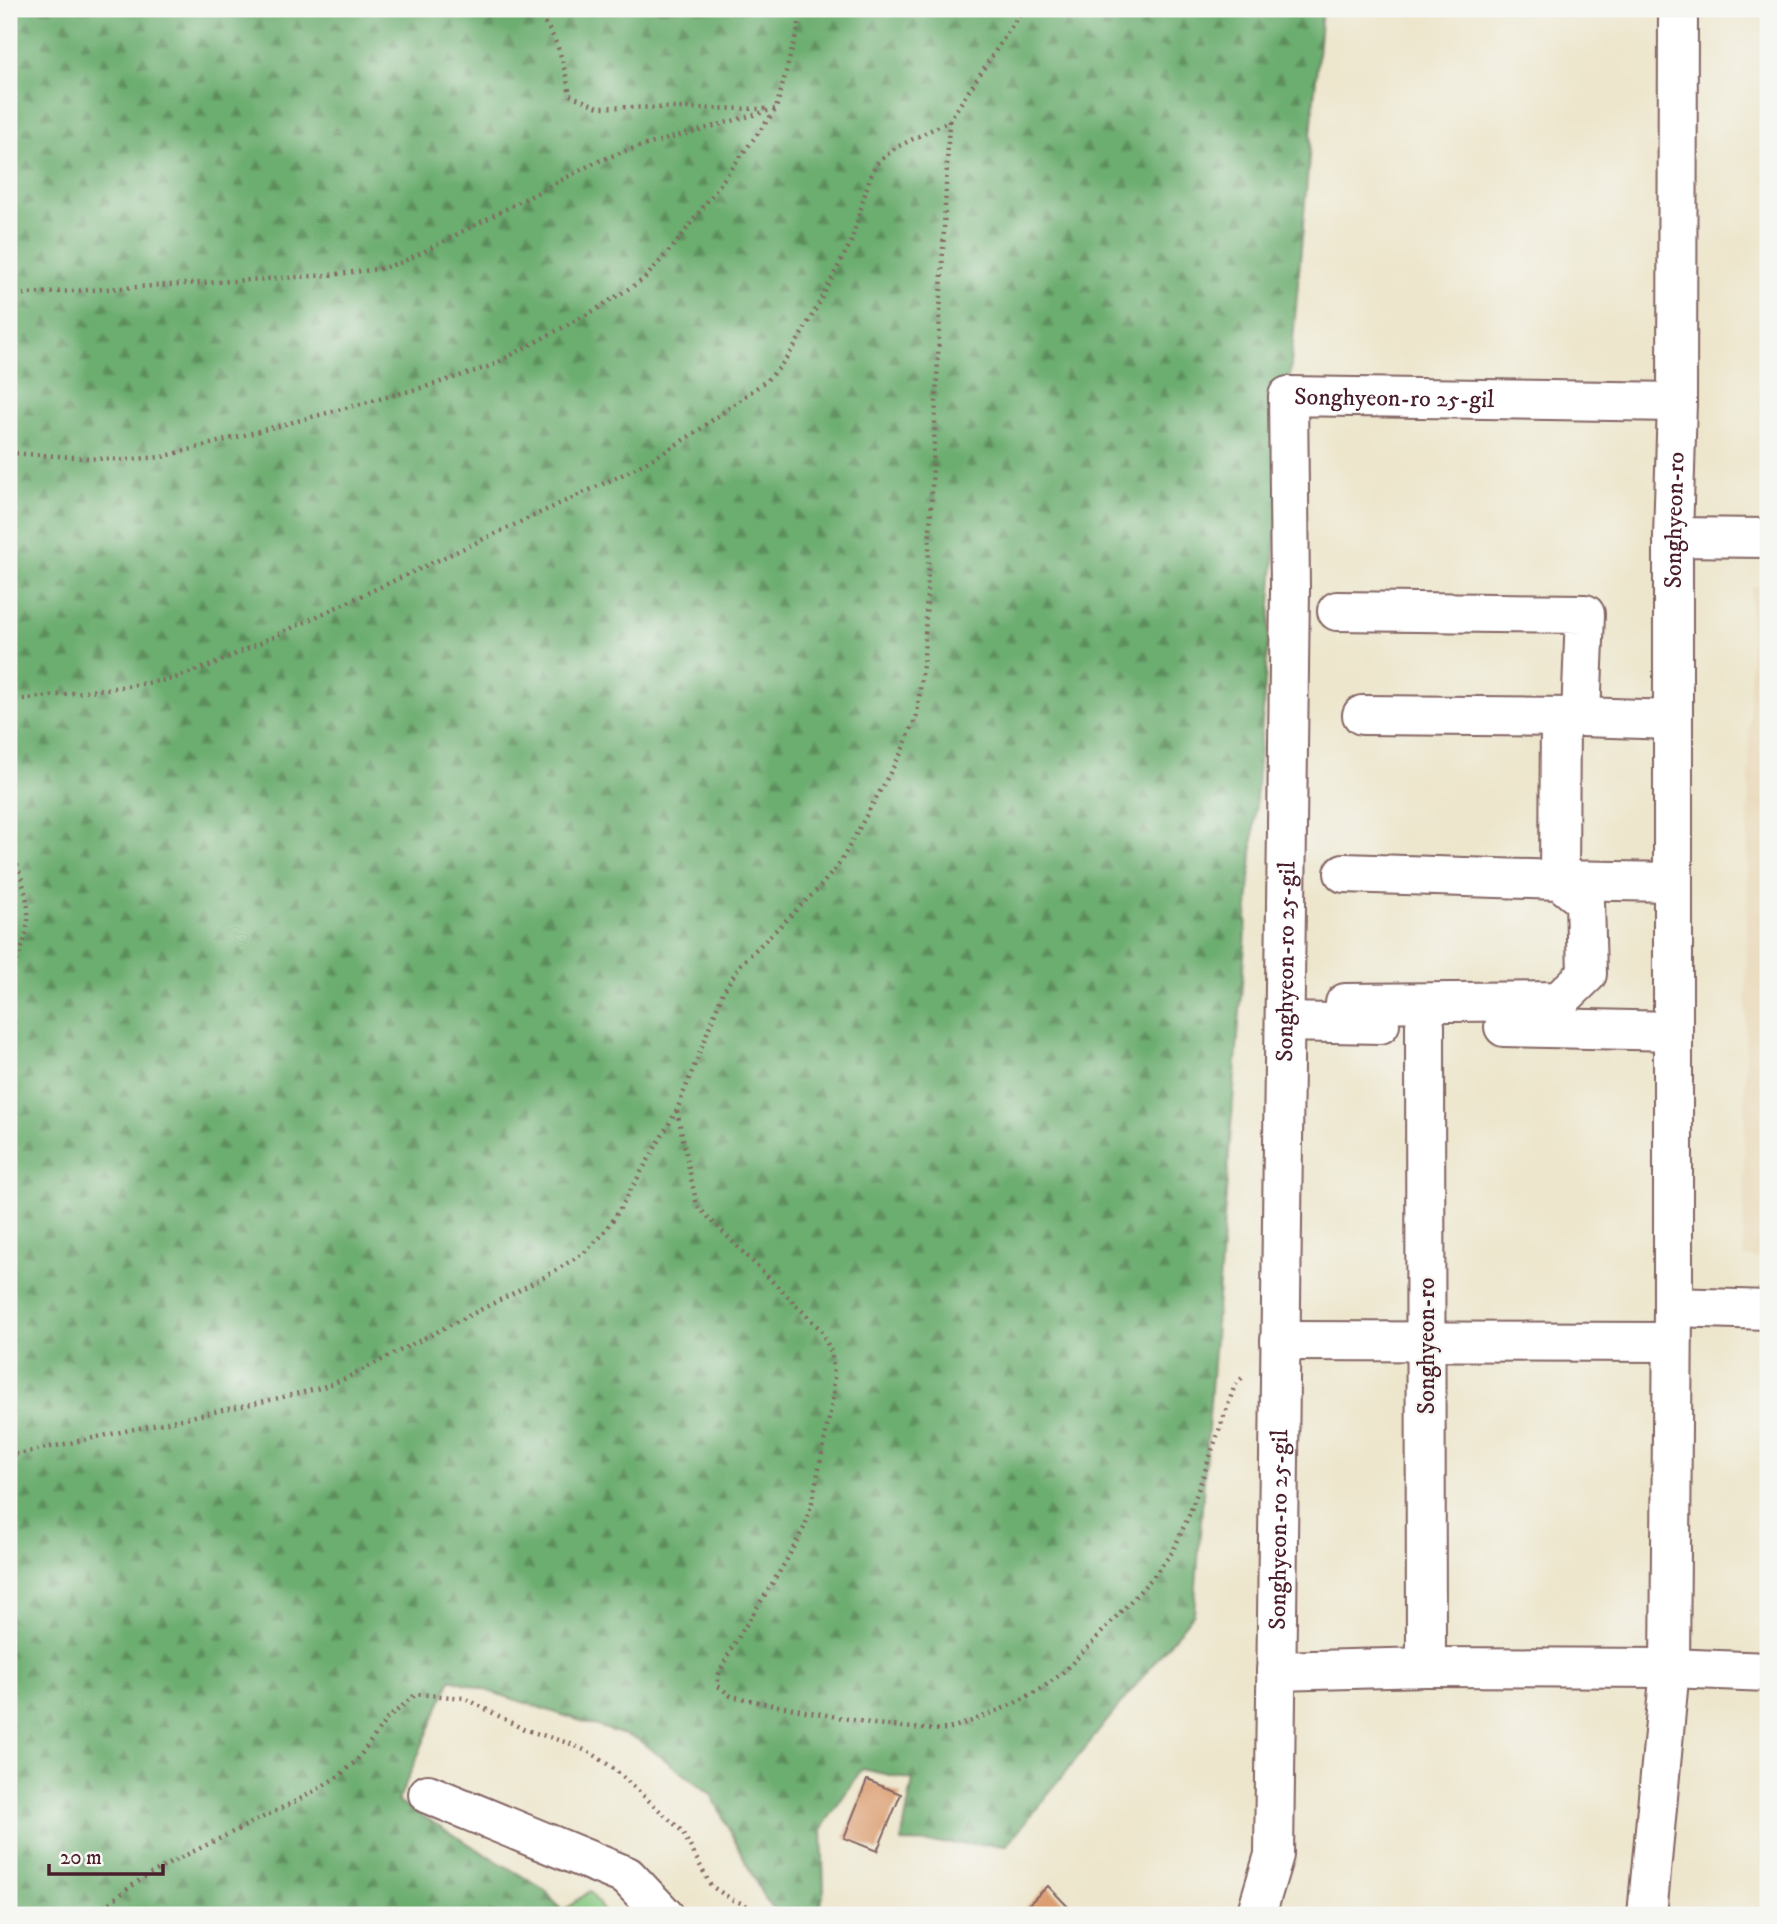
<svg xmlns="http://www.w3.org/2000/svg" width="1777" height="1924" font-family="'IM FELL DW Pica',serif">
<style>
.built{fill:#e9d9ba}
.forest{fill:url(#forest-firs);stroke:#5b664d;stroke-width:2}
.pitch{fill:#86c981;stroke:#687456;stroke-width:2}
.building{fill:#db9c70}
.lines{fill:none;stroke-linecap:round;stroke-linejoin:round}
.minor-casing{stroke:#836563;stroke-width:42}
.secondary-casing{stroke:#836563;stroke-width:42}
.path{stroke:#836563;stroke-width:4.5;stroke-dasharray:2 5;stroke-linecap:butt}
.minor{stroke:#fff;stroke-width:38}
.secondary{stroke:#fff;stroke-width:38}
.labels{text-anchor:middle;stroke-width:5;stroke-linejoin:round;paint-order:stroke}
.street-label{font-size:24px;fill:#4a1f2b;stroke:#f6f6f2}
</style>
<defs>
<pattern id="forest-firs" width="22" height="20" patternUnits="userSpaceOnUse" patternTransform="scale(1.75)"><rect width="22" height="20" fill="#6cad6f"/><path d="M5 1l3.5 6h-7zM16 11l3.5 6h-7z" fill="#5b8c5b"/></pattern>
</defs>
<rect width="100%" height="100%" fill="#f6f6f2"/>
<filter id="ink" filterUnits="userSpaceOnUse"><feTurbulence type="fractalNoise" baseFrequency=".0143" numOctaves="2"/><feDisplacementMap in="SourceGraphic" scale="14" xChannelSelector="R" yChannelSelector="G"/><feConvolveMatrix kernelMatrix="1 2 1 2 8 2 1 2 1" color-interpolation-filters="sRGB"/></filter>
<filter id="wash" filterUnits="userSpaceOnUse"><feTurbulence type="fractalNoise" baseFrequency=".00686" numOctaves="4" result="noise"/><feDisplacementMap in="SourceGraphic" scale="28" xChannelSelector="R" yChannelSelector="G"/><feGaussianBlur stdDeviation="1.57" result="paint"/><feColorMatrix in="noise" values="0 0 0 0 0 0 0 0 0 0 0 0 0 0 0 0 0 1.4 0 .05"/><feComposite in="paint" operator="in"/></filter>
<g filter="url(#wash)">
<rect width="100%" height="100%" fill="#ede6cc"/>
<path class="built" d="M 1751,586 L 1768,586 L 1768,1258 L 1743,1257 Z"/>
<path class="forest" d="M 9,9 L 1322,9 L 1278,512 L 1194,1613 L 1007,1845 L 901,1842 L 913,1780 L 862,1769 L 822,1828 L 824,1890 L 819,1915 L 779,1915 L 763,1896 L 711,1794 L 637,1739 L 451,1679 L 398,1801 L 545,1890 L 563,1912 L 558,1915 L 9,1915 Z"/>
<path class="pitch" d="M 590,1891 L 606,1915 L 558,1915 Z"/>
<g id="blocks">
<path class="building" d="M 867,1780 L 901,1794 L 877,1851 L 844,1838 Z
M 1048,1886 L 1073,1912 L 1069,1915 L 1017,1915 Z"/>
</g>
</g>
<g filter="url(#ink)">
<use href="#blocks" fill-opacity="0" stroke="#836563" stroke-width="2"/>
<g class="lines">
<defs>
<g id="minor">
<path d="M 1673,537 L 1768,538"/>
<path d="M 1337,611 L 1585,614 L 1581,717 L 1673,720"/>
<path d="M 1362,715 L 1581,717"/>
<path d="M 1560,717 L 1559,880 L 1673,882"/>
<path d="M 1344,873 L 1559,880 L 1585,901 L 1587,974 L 1559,1001 L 1345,1003"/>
<path d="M 1285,1022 L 1380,1024"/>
<path d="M 1504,1027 L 1673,1031"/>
<path d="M 1673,1307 L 1768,1310"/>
<path d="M 1280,1341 L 1672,1342"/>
<path d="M 1426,1667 L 1670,1668 L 1768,1672"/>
<path d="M 1276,1671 L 1426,1667 L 1425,1025"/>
<path d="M 428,1794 L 627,1876 L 664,1915"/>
<path id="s1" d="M 1256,1915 L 1274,1855 L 1290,589 L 1288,396 L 1677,402"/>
</g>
<g id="secondary">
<path id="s2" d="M 1647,1915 L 1670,1668 L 1673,1307 L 1673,537 L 1677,402 L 1678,9"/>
</g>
</defs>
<use href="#minor" class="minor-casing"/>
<use href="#secondary" class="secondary-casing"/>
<path class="path" d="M 529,9 C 558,28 563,63 570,95 L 598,107 L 768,109
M 9,295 L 329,275 L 379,269 L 402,262 L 425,251 L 596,162 L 628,150 L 775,109
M 9,453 L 120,460 L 162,457 L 428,386 L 491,366 L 595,310 L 644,279 L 677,242 L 776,109 L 803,9
M 9,701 L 114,688 L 172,679 L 212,665 L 626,473 L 663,453 L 699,430 L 767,380 L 779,368 L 793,349 L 817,307 L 851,242 L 870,177 L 876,164 L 895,148 L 949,121 L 1023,9
M 9,845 C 18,865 30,899 28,921 C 26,941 17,961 9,980
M 677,1111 L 697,1206 L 821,1330 L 831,1352 L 834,1375 L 833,1398 L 812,1502 L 805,1526 L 785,1563 L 731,1649 L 718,1676 L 718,1686 L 731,1696 L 768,1704 L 875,1724 L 933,1730 L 948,1729 L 972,1721 L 1011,1705 L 1041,1689 L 1060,1675 L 1090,1645 L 1153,1577 L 1173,1551 L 1190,1513 L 1235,1385 L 1242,1378
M 9,1456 L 279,1398 L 320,1388 L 344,1379 L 541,1279 L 584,1253 L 601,1236 L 615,1217 L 677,1110 L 723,992 L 741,964 L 819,888 L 840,863 L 901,753 L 917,715 L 924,657 L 949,121
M 93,1915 L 141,1879 L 178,1859 L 304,1797 L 339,1776 L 357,1760 L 386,1720 L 416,1694 L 465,1698 L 523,1729 L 571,1744 L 593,1754 L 613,1768 L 682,1831 L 711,1886 L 733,1900 L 771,1915"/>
<use href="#minor" class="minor"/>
<use href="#secondary" class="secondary"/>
</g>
</g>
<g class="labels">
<g class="street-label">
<text dy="8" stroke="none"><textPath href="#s1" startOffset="1628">Songhyeon-ro 25-gil</textPath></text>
<text dy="8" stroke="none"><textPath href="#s2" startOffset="1396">Songhyeon-ro</textPath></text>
<text dy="8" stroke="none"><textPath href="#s1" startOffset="956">Songhyeon-ro 25-gil</textPath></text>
<text transform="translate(1426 1346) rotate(-90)" y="8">Songhyeon-ro</text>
<text dy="8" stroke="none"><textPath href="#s1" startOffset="388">Songhyeon-ro 25-gil</textPath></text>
</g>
</g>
<rect width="1777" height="1924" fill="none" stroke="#f6f6f2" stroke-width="35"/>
<path d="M49 1864v10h114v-10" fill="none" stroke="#4a1f2b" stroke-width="3.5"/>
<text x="60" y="1864" font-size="21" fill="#4a1f2b" stroke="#f6f6f2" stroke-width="5" paint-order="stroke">20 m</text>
</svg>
